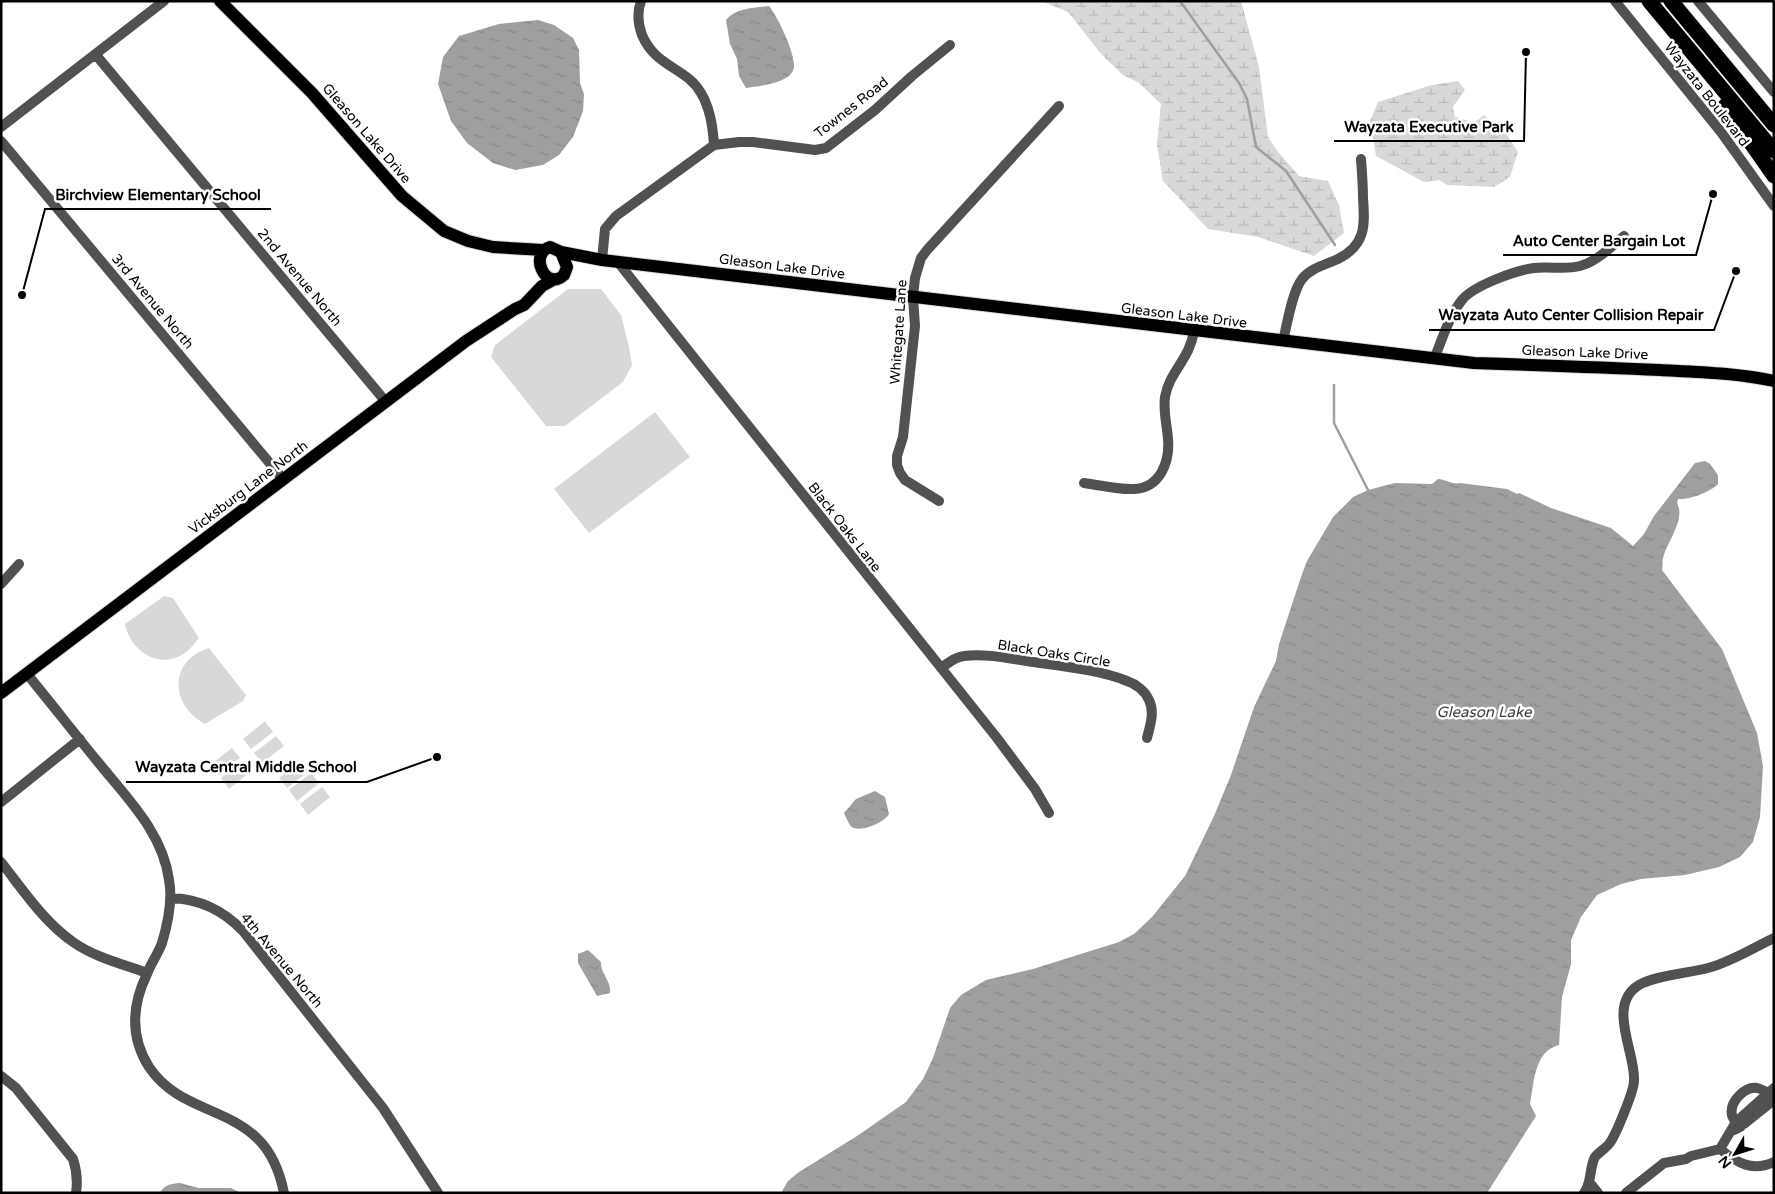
<svg xmlns="http://www.w3.org/2000/svg" width="1775" height="1194" font-family="'Varela Round',sans-serif">
<style>
.wetland{fill:url(#wetland-marsh)}
.pitch{fill:#d8d8d8}
.water{fill:url(#water-ripples)}
.lines{fill:none;stroke-linecap:round;stroke-linejoin:round}
.stream{stroke:#9f9f9f;stroke-width:2.5}
.major-casing{stroke:#dbdbdb;stroke-width:14}
.highway-casing{stroke:#dbdbdb;stroke-width:16}
.minor{stroke:#515151;stroke-width:10}
.major{stroke:#000;stroke-width:12}
.highway{stroke:#000;stroke-width:15}
.labels{text-anchor:middle;stroke-width:5;stroke-linejoin:round;paint-order:stroke}
.street-label{font-size:14px;fill:#000;stroke:#fff}
.water-label{font-size:15px;font-style:italic;fill:#404040;stroke:#fff}
.leader{fill:none;stroke:#000;stroke-width:2}
.callout-dot{fill:#000;stroke:#fff;stroke-width:2}
.callout-label{font-size:15px;text-anchor:middle;font-weight:bold;fill:#000;stroke:#fff;stroke-width:5;stroke-linejoin:round;paint-order:stroke}
</style>
<defs>
<pattern id="wetland-marsh" width="20" height="14" patternUnits="userSpaceOnUse" patternTransform="scale(1.25)"><rect width="20" height="14" fill="#d8d8d8"/><path d="M1 5h8M5 5V1M11 12h8M15 12V8" fill="none" stroke="#b8b8b8"/></pattern>
<pattern id="water-ripples" width="26" height="14" patternUnits="userSpaceOnUse" patternTransform="scale(1.25)"><rect width="26" height="14" fill="#9f9f9f"/><path d="M2 4q2-2 4 0t4 0M15 11q2-2 4 0t4 0" fill="none" stroke="#878787"/></pattern>
</defs>
<rect width="100%" height="100%" fill="#fff"/>
<path class="wetland" d="M 1047,1 L 1241,1 L 1259,67 L 1268,137 L 1278,152 L 1299,176 L 1328,181 L 1339,205 L 1344,233 L 1314,256 L 1258,237 L 1208,229 L 1163,181 L 1157,145 L 1161,104 L 1139,83 L 1123,75 L 1102,55 L 1068,12 L 1046,3 Z
M 1458,81 L 1465,90 L 1453,107 L 1455,117 L 1474,123 L 1484,115 L 1506,133 L 1518,152 L 1510,177 L 1494,187 L 1447,185 L 1439,180 L 1424,182 L 1376,156 L 1370,121 L 1378,102 L 1432,85 Z"/>
<path class="pitch" d="M 568,289 L 601,289 L 621,315 L 629,347 L 632,365 L 623,382 L 565,426 L 546,426 L 491,357 L 495,345 Z
M 655,412 L 690,457 L 589,533 L 554,489 Z
M 164,596 L 173,598 L 199,638 C 194,644 189,651 182,655 C 157,669 130,650 125,624 Z
M 209,648 L 246,695 L 243,701 L 205,724 C 169,705 169,660 209,648 Z
M 265,721 L 273,732 L 251,749 L 243,739 Z
M 276,736 L 284,746 L 262,763 L 254,753 Z
M 232,748 L 240,758 L 218,775 L 210,765 Z
M 243,761 L 251,771 L 229,789 L 221,778 Z
M 301,761 L 309,771 L 287,788 L 279,778 Z
M 311,773 L 319,783 L 297,801 L 289,790 Z
M 322,787 L 330,797 L 308,815 L 300,804 Z"/>
<path class="water" d="M 769,6 C 777,15 799,60 793,71 C 786,84 758,86 746,88 L 739,76 L 737,59 L 730,44 L 726,20 C 736,8 754,8 769,6 Z
M 538,20 L 554,25 L 573,38 L 579,50 L 580,83 L 584,94 L 583,111 L 573,137 L 559,155 L 543,165 L 515,170 L 493,163 L 467,143 L 451,121 L 438,84 L 443,57 L 459,36 L 499,24 Z
M 1705,461 L 1710,464 L 1718,475 L 1718,484 C 1710,492 1690,500 1678,499 L 1677,503 C 1686,520 1667,541 1663,558 C 1662,562 1663,566 1662,570 L 1722,649 L 1757,733 L 1763,766 L 1760,817 L 1753,842 L 1740,857 L 1719,867 L 1685,875 L 1641,879 L 1621,884 L 1597,895 L 1581,917 L 1571,940 L 1571,964 L 1562,997 L 1559,1045 C 1534,1051 1534,1083 1530,1104 L 1536,1116 L 1487,1193 L 781,1193 L 788,1181 L 799,1172 L 857,1136 L 906,1102 L 923,1079 L 933,1058 L 950,1008 L 961,995 L 986,980 L 1033,969 L 1119,942 L 1134,934 L 1152,917 L 1185,876 L 1214,816 L 1231,775 L 1254,707 L 1276,661 L 1279,644 L 1301,577 L 1307,561 L 1333,517 L 1353,497 L 1368,490 L 1395,483 L 1432,484 L 1438,479 C 1445,479 1453,485 1460,483 L 1507,489 L 1517,494 L 1519,493 L 1551,508 L 1611,528 L 1633,546 L 1644,534 L 1654,516 L 1695,463 Z
M 875,791 L 885,797 L 889,814 C 885,822 861,833 852,827 C 849,825 846,817 844,813 L 856,799 Z
M 588,950 L 601,962 C 600,973 612,982 610,993 L 597,996 L 578,963 L 578,954 Z
M 180,1183 L 199,1188 L 231,1188 L 241,1193 L 160,1193 C 165,1184 171,1184 180,1183 Z"/>
<g class="lines">
<path class="stream" d="M 1180,1 L 1239,83 L 1247,99 L 1256,147 L 1286,171 L 1335,245
M 1334,385 L 1334,423 L 1368,490"/>
<defs>
<path id="major" d="M 220,1 L 312,93 L 402,196 L 444,231 L 468,241 L 493,247 L 543,250
M 550,247 L 561,252 L 567,267 L 564,275 C 546,292 528,254 550,247 Z
M 561,252 L 602,260 L 1474,363 C 1536,365 1598,367 1660,370 C 1698,372 1736,373 1774,381
M 1,693 L 466,341 L 515,309 L 524,305 L 542,286 L 553,280"/>
<path id="highway" d="M 1649,1 L 1774,151
M 1671,1 L 1774,125
M 1725,106 L 1774,176"/>
</defs>
<use href="#major" class="major-casing"/>
<use href="#highway" class="highway-casing"/>
<path class="minor" d="M 641,1 C 637,12 638,24 642,35 C 656,68 686,67 701,93 C 710,108 713,127 714,145
M 1615,1 L 1721,132 L 1774,206
M 1698,1 L 1774,92
M 96,55 L 386,402
M 1,127 L 164,1
M 1,141 L 283,479
M 602,260 L 605,229 L 616,216 L 714,145 L 739,142 L 753,142 L 815,150 L 826,148 L 875,110 L 912,76 L 950,45
M 617,261 L 997,738 L 1035,789 L 1049,813
M 1283,341 C 1287,325 1292,292 1302,279 C 1311,268 1325,265 1338,259 C 1366,245 1365,225 1363,198 C 1363,185 1362,172 1361,159
M 1434,359 C 1442,340 1449,316 1462,300 C 1473,286 1516,270 1534,268 C 1549,266 1565,270 1580,266 C 1596,262 1611,247 1624,236
M 1084,483 C 1100,485 1118,490 1134,489 C 1160,488 1170,462 1168,439 C 1167,425 1163,411 1165,397 C 1169,372 1190,359 1194,331
M 939,501 L 905,480 L 900,473 L 897,465 L 897,456 L 903,437 L 915,326 L 913,297 L 915,278 L 921,258 L 927,250 L 1059,106
M 1,584 L 19,564
M 941,668 C 948,663 955,657 964,656 C 986,653 1011,659 1033,662 C 1061,666 1100,670 1127,681 C 1136,684 1145,691 1149,700 C 1155,712 1150,726 1147,738
M 27,674 C 51,703 74,733 98,762 C 127,798 163,833 169,880 C 173,901 168,923 162,943 C 158,954 151,963 147,974 C 132,1005 130,1037 149,1067 C 177,1109 226,1107 258,1139 C 273,1154 280,1173 284,1193
M 1,802 L 80,739
M 1,862 C 23,890 44,922 73,942 C 94,957 122,964 147,973
M 171,898 C 200,899 223,910 243,931 L 383,1108 L 438,1193
M 1,1076 L 16,1088 L 73,1159 C 77,1171 78,1180 76,1193
M 1736,1122 C 1734,1119 1732,1117 1732,1115 C 1729,1102 1745,1086 1757,1088 C 1761,1089 1765,1091 1769,1093
M 1734,1130 L 1740,1127 L 1774,1100
M 1720,1149 L 1736,1122 L 1774,1088
M 1720,1149 C 1737,1163 1752,1172 1774,1162
M 1589,1182 L 1598,1193
M 1584,1193 C 1592,1183 1589,1168 1595,1157 C 1599,1152 1605,1149 1609,1144 C 1615,1137 1634,1091 1634,1081 C 1636,1053 1606,1005 1639,985 C 1654,976 1689,973 1708,968 C 1731,962 1753,948 1774,938
M 1626,1193 L 1664,1163 L 1686,1159 L 1691,1156 L 1720,1149"/>
<use href="#major" class="major"/>
<use href="#highway" class="highway"/>
</g>
<g class="labels">
<g class="street-label">
<text transform="translate(1707 94) rotate(52)" y="5">Wayzata Boulevard</text>
<text transform="translate(851 107) rotate(-38)" y="5">Townes Road</text>
<text transform="translate(367 133) rotate(49)" y="5">Gleason Lake Drive</text>
<text transform="translate(782 266) rotate(7)" y="5">Gleason Lake Drive</text>
<text transform="translate(300 277) rotate(50)" y="5">2nd Avenue North</text>
<text transform="translate(153 301) rotate(50)" y="5">3rd Avenue North</text>
<text transform="translate(1184 315) rotate(7)" y="5">Gleason Lake Drive</text>
<text transform="translate(898 332) rotate(-86)" y="5">Whitegate Lane</text>
<text transform="translate(1585 352) rotate(2)" y="5">Gleason Lake Drive</text>
<text transform="translate(248 487) rotate(-37)" y="5">Vicksburg Lane North</text>
<text transform="translate(845 527) rotate(52)" y="5">Black Oaks Lane</text>
<text transform="translate(1054 653) rotate(9)" y="5">Black Oaks Circle</text>
<text transform="translate(282 960) rotate(50)" y="5">4th Avenue North</text>
</g>
<g class="water-label">
<text x="1484" y="717">Gleason Lake</text>
</g>
</g>
<path class="leader" d="M1526 52L1524 141H1334M22 295L45 209H271M1713 194L1696 255H1503M1736 271L1714 330H1429M437 757L367 782H126"/>
<g class="callout-dot">
<circle cx="1526" cy="52" r="5"/>
<circle cx="22" cy="295" r="5"/>
<circle cx="1713" cy="194" r="5"/>
<circle cx="1736" cy="271" r="5"/>
<circle cx="437" cy="757" r="5"/>
</g>
<g class="callout-label">
<text x="1429" y="132">Wayzata Executive Park</text>
<text x="158" y="200">Birchview Elementary School</text>
<text x="1599" y="246">Auto Center Bargain Lot</text>
<text x="1571" y="320">Wayzata Auto Center Collision Repair</text>
<text x="246" y="772">Wayzata Central Middle School</text>
</g>
<rect width="1775" height="1194" fill="none" stroke="#000000" stroke-width="5"/>
<g transform="translate(1735 1154) rotate(231)" stroke="#ffffff" stroke-width="4" paint-order="stroke">
<path d="M0-4L9 19L0 12L-9 19Z" fill="#000000"/>
<text y="-8" font-size="14" font-weight="bold" text-anchor="middle" fill="#000000">N</text>
</g>
</svg>
